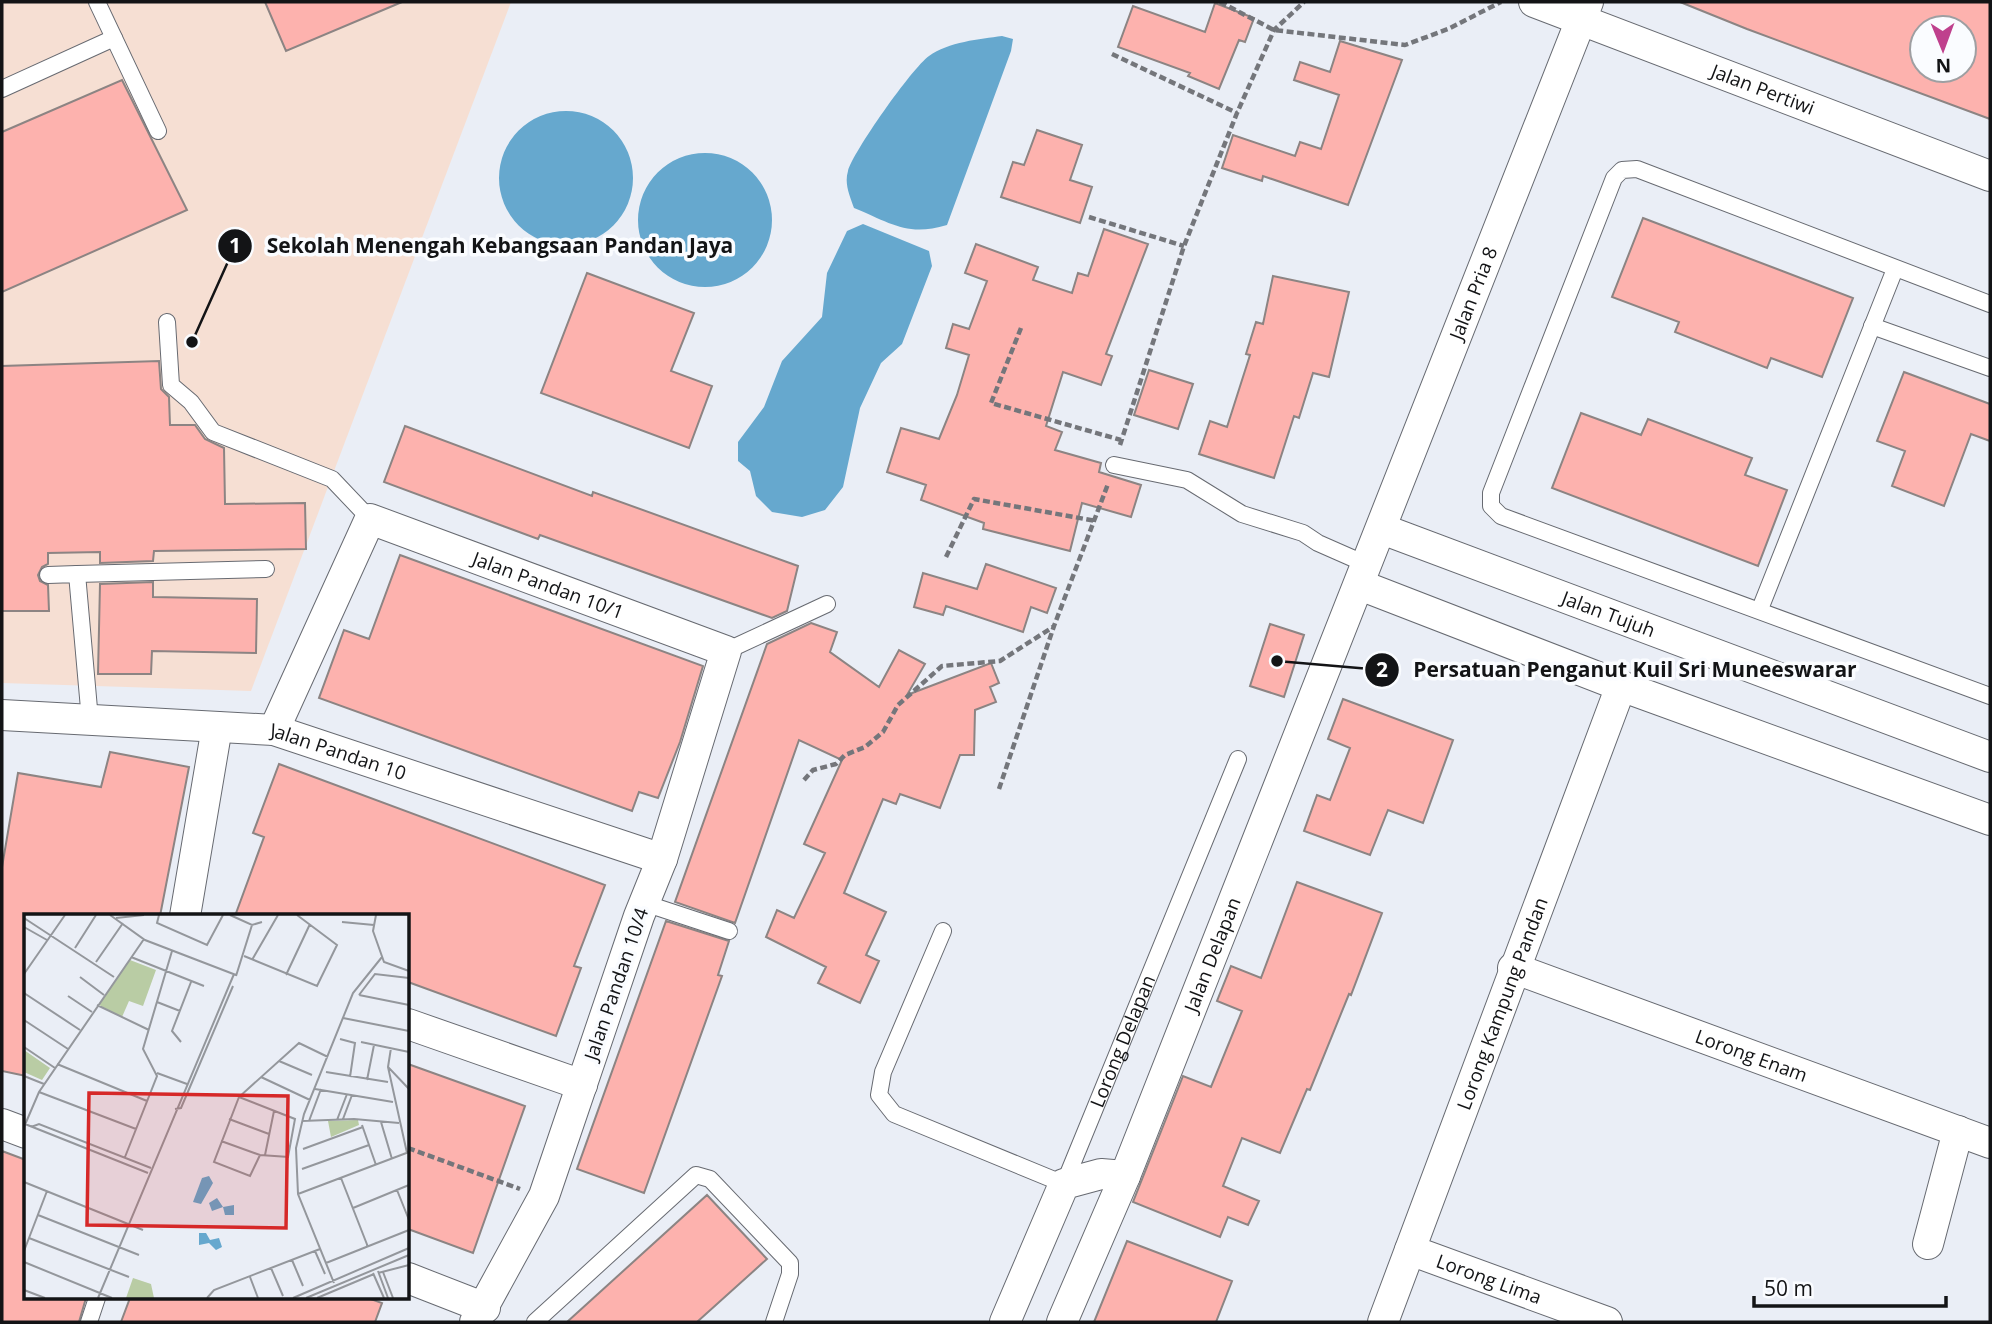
<svg xmlns="http://www.w3.org/2000/svg" width="1992" height="1324" font-family="'Open Sans',sans-serif">
<style>
.education{fill:#f6dfd3}
.water{fill:#66a8ce}
.building{fill:#fdb2ae;stroke:#8c8483;stroke-width:2;fill-rule:evenodd}
.lines{fill:none;stroke-linecap:round;stroke-linejoin:round}
.lane-casing{stroke:#676a71;stroke-width:18}
.street-casing{stroke:#676a71;stroke-width:32}
.path{stroke:#74767b;stroke-width:4.5;stroke-dasharray:7 3.5;stroke-linecap:butt}
.lane{stroke:#fff;stroke-width:16}
.street{stroke:#fff;stroke-width:30}
.labels{text-anchor:middle;stroke-width:7;stroke-linejoin:round;paint-order:stroke}
.street-label{font-size:19px;fill:#131416;stroke:#fafcff}
.inset-road{fill:none;stroke:#94979c;stroke-width:2}
.view{fill:#d62828;fill-opacity:0.15;stroke:#d62828;stroke-width:3.5}
.inset-edge{fill:none;stroke:#131416;stroke-width:3.5}
.leader{fill:none;stroke:#131416;stroke-width:2.5}
.callout-dot{fill:#131416;stroke:#fafcff;stroke-width:2.5}
.mark-label{font-size:21px;text-anchor:middle;font-weight:bold;fill:#fff}
.callout-label{font-size:21px;text-anchor:middle;font-weight:bold;fill:#131416;stroke:#fafcff;stroke-width:7;stroke-linejoin:round;paint-order:stroke}
</style>
<rect width="100%" height="100%" fill="#eaeef6"/>
<path class="education" d="M 2,2 L 511,2 L 251,691 L 2,683 Z"/>
<path class="water" d="M 1002,36 L 1013,39 L 1011,51 L 947,225 C 907,237 891,223 854,208 C 850,196 844,184 848,171 C 853,152 912,68 929,56 C 948,42 980,39 1002,36 Z
M499 178a67 67 0 1 1 134 0a67 67 0 1 1-134 0Z
M638 220a67 67 0 1 1 134 0a67 67 0 1 1-134 0Z
M 863,224 L 929,251 L 932,266 L 902,344 L 881,363 L 860,408 L 843,487 L 825,510 L 802,517 L 772,512 L 756,496 L 750,471 L 738,461 L 738,442 L 764,407 L 782,361 L 822,317 L 827,273 L 847,231 Z"/>
<path class="building" d="M 265,2 L 402,2 L 286,51 Z
M 1680,2 L 1990,2 L 1990,119 L 1747,29 ZM 1922,28 L 1964,28 L 1964,70 L 1922,70 Z
M 1215,3 L 1254,18 L 1245,42 L 1239,40 L 1219,89 L 1188,76 L 1190,73 L 1118,47 L 1133,6 L 1205,32 Z
M 1340,41 L 1402,60 L 1348,205 L 1263,176 L 1262,181 L 1222,168 L 1233,135 L 1295,156 L 1300,142 L 1321,149 L 1339,95 L 1294,80 L 1300,62 L 1330,72 Z
M 122,80 L 187,210 L 2,292 L 2,132 Z
M 1037,130 L 1082,145 L 1070,180 L 1092,187 L 1080,223 L 1001,197 L 1013,162 L 1024,165 Z
M 1643,218 L 1853,298 L 1822,377 L 1771,358 L 1767,368 L 1675,332 L 1679,322 L 1612,297 Z
M 1104,229 L 1148,244 L 1106,354 L 1112,356 L 1101,385 L 1063,372 L 1046,426 L 1062,432 L 1055,450 L 1101,463 L 1099,472 L 1141,485 L 1131,517 L 1082,503 L 1070,551 L 983,529 L 984,523 L 921,500 L 926,485 L 887,472 L 901,428 L 939,439 L 957,395 L 969,355 L 946,348 L 953,324 L 969,329 L 987,281 L 965,273 L 976,244 L 1038,267 L 1033,280 L 1072,293 L 1078,273 L 1088,276 Z
M 587,273 L 694,313 L 671,371 L 712,386 L 689,448 L 541,393 Z
M 1273,276 L 1349,292 L 1329,377 L 1313,373 L 1299,418 L 1294,416 L 1274,478 L 1199,454 L 1210,421 L 1227,427 L 1250,355 L 1246,354 L 1256,322 L 1263,324 Z
M 159,361 L 161,389 L 169,397 L 170,425 L 195,425 L 205,439 L 224,448 L 225,504 L 305,503 L 306,549 L 154,551 L 153,561 L 100,563 L 100,552 L 48,553 L 48,564 L 42,567 L 38,575 L 40,581 L 48,585 L 49,611 L 2,611 L 2,366 Z
M 1149,370 L 1193,384 L 1178,429 L 1134,415 Z
M 1904,372 L 1990,404 L 1990,441 L 1971,434 L 1944,506 L 1892,486 L 1905,451 L 1877,441 Z
M 1581,413 L 1641,435 L 1648,419 L 1752,458 L 1745,475 L 1787,490 L 1758,566 L 1552,488 Z
M 405,426 L 592,496 L 593,492 L 798,566 L 787,611 L 772,618 L 540,535 L 538,539 L 384,482 Z
M 400,555 L 703,666 L 680,742 L 658,798 L 639,792 L 632,811 L 319,698 L 344,630 L 369,639 Z
M 986,564 L 1056,588 L 1047,613 L 1031,607 L 1023,632 L 946,606 L 943,615 L 914,607 L 923,573 L 977,589 Z
M 153,582 L 153,597 L 257,599 L 256,653 L 152,651 L 151,674 L 98,674 L 100,584 Z
M 811,623 L 837,632 L 830,652 L 879,687 L 899,650 L 925,664 L 907,695 L 991,663 L 999,683 L 990,687 L 996,702 L 975,710 L 974,755 L 960,755 L 940,808 L 900,794 L 896,804 L 883,799 L 844,893 L 886,912 L 866,955 L 879,961 L 860,1003 L 818,983 L 826,967 L 766,937 L 777,910 L 794,918 L 825,853 L 804,844 L 842,760 L 799,740 L 735,923 L 675,902 L 767,644 Z
M 1270,624 L 1304,635 L 1284,697 L 1250,686 Z
M 1343,699 L 1453,740 L 1423,823 L 1388,810 L 1370,855 L 1304,831 L 1317,795 L 1330,800 L 1350,748 L 1328,739 Z
M 110,752 L 189,767 L 160,916 L 26,916 L 26,1076 L 2,1071 L 2,867 L 18,773 L 101,787 Z
M 279,764 L 605,885 L 574,966 L 581,968 L 556,1036 L 408,982 L 408,916 L 235,916 L 264,837 L 253,833 Z
M 1297,882 L 1382,913 L 1351,995 L 1349,994 L 1310,1090 L 1307,1089 L 1280,1153 L 1242,1138 L 1223,1186 L 1259,1201 L 1248,1225 L 1228,1217 L 1220,1237 L 1133,1202 L 1183,1076 L 1211,1087 L 1242,1011 L 1217,1001 L 1231,966 L 1261,978 Z
M 666,921 L 729,941 L 718,975 L 722,976 L 644,1193 L 577,1169 Z
M 408,1064 L 525,1106 L 473,1253 L 408,1229 Z
M 2,1151 L 26,1160 L 26,1298 L 86,1298 L 79,1322 L 2,1322 Z
M 707,1195 L 767,1259 L 697,1322 L 567,1322 Z
M 1127,1241 L 1232,1281 L 1216,1322 L 1094,1322 Z
M 130,1298 L 368,1298 L 382,1303 L 375,1322 L 121,1322 Z"/>
<g class="lines">
<defs>
<g id="lane">
<path d="M 97,2 L 158,131"/>
<path d="M 2,89 L 114,38"/>
<path d="M 1990,304 L 1637,169 L 1622,170 L 1614,178 L 1491,493 L 1491,506 L 1501,516 L 1990,696"/>
<path d="M 167,322 L 171,385 L 191,402 L 213,432 L 332,479 L 370,519"/>
<path d="M 1872,326 L 1990,368"/>
<path d="M 1114,465 L 1187,480 L 1242,514 L 1303,533 L 1318,543 L 1368,565"/>
<path d="M 77,574 L 266,569"/>
<path d="M 48,575 L 77,574 L 90,720"/>
<path d="M 1760,609 L 1895,269"/>
<path d="M 726,651 L 827,604"/>
<path d="M 644,903 L 729,931"/>
<path id="s1" d="M 943,931 L 883,1072 L 879,1095 L 894,1114 L 1064,1184 L 1238,759"/>
<path d="M 89,1322 L 97,1298"/>
<path d="M 535,1322 L 696,1175 L 710,1179 L 790,1263 L 790,1274 L 774,1322"/>
</g>
<g id="street">
<path id="s2" d="M 1534,2 L 1990,176"/>
<path id="s3" d="M 1382,529 L 1990,757"/>
<path d="M 1360,585 L 1621,686 L 1990,820"/>
<path id="s4" d="M 2,715 L 274,730 L 662,859"/>
<path id="s5" d="M 274,730 L 370,519 L 726,651 L 662,859 L 639,916 L 544,1196 L 475,1322"/>
<path d="M 185,916 L 217,727"/>
<path id="s6" d="M 1513,968 L 1990,1143"/>
<path d="M 408,1024 L 582,1085"/>
<path d="M 2,1124 L 26,1133"/>
<path d="M 1928,1244 L 1958,1131"/>
<path id="s7" d="M 1410,1250 L 1607,1322"/>
<path d="M 408,1278 L 485,1308"/>
<path d="M 1005,1322 L 1064,1184 L 1101,1174 L 1125,1176"/>
<path id="s8" d="M 1062,1322 L 1125,1176 L 1588,2"/>
<path id="s9" d="M 1383,1322 L 1621,686"/>
</g>
</defs>
<use href="#lane" class="lane-casing"/>
<use href="#street" class="street-casing"/>
<path class="path" d="M 1220,2 L 1274,30 L 1405,45 L 1448,29 L 1501,2
M 1112,54 L 1237,113
M 1089,217 L 1184,246
M 1021,328 L 991,403 L 1121,440
M 1120,445 L 1184,246 L 1237,113 L 1274,30 L 1304,2
M 946,557 L 974,499 L 1096,521
M 804,780 L 813,770 L 836,764 L 845,755 L 865,747 L 883,732 L 898,705 L 942,666 L 1000,661 L 1053,627
M 999,789 L 1054,626 L 1108,484
M 408,1148 L 520,1189"/>
<use href="#lane" class="lane"/>
<use href="#street" class="street"/>
</g>
<g class="labels">
<g class="street-label">
<text dy="7" stroke="none"><textPath href="#s2" startOffset="245">Jalan Pertiwi</textPath></text>
<text dy="7" stroke="none"><textPath href="#s8" startOffset="1108">Jalan Pria 8</textPath></text>
<text dy="7" stroke="none"><textPath href="#s5" startOffset="422">Jalan Pandan 10/1</textPath></text>
<text dy="7" stroke="none"><textPath href="#s3" startOffset="242">Jalan Tujuh</textPath></text>
<text dy="7" stroke="none"><textPath href="#s4" startOffset="340">Jalan Pandan 10</textPath></text>
<text dy="7" stroke="none"><textPath href="#s8" startOffset="397">Jalan Delapan</textPath></text>
<text transform="translate(616 984) rotate(-71)" y="7">Jalan Pandan 10/4</text>
<text dy="7" stroke="none"><textPath href="#s9" startOffset="340">Lorong Kampung Pandan</textPath></text>
<text dy="7" stroke="none"><textPath href="#s1" startOffset="539">Lorong Delapan</textPath></text>
<text dy="7" stroke="none"><textPath href="#s6" startOffset="254">Lorong Enam</textPath></text>
<text dy="7" stroke="none"><textPath href="#s7" startOffset="84">Lorong Lima</textPath></text>
</g>
</g>
<g transform="translate(24 914)">
<rect width="385" height="385" fill="#eaeef6"/>
<path d="M 106,46 L 132,56 L 119,92 L 105,87 L 98,103 L 75,91 ZM 0,136 L 26,154 L 18,166 L 0,158 ZM 334,206 L 335,211 L 307,223 L 304,207 ZM 109,364 L 127,370 L 130,384 L 102,384 Z" fill="#b9cca4"/>
<path d="M 185,262 L 189,269 L 177,290 L 169,288 L 178,264 ZM 193,284 L 199,293 L 210,291 L 210,301 L 201,301 L 199,293 L 188,297 L 185,289 ZM 175,319 L 182,319 L 186,326 L 195,324 L 198,333 L 192,336 L 185,329 L 175,331 Z" fill="#66a8ce"/>
<path class="inset-road" d="M 86,1 L 121,26 L 212,61M 135,1 L 133,9 L 183,31 L 199,1M 206,1 L 228,11 L 238,8M 352,1 L 349,17 L 360,48 L 385,57M 0,4 L 90,63M 92,4 L 120,1M 318,8 L 350,11M 0,13 L 23,26M 51,34 L 72,1M 220,42 L 293,72 L 313,31 L 273,1M 107,43 L 180,72M 228,46 L 254,1M 72,48 L 99,9M 0,60 L 41,1M 262,61 L 286,10M 212,62 L 228,11M 56,63 L 80,81M 0,79 L 56,116M 335,81 L 351,60 L 385,64M 335,81 L 385,91M 44,82 L 68,98M 133,88 L 156,97M 73,91 L 125,116M 319,104 L 385,117M 0,106 L 44,135M 316,125 L 331,129 L 326,163M 157,128 L 148,117 L 167,68M 337,128 L 385,138M 0,133 L 31,154M 367,134 L 364,153 L 385,175M 255,147 L 288,161M 33,150 L 123,187M 364,153 L 383,239M 302,158 L 364,168M 133,159 L 163,170M 0,162 L 20,170M 237,163 L 286,186M 343,166 L 350,131M 291,175 L 369,188M 15,178 L 112,215M 215,183 L 271,205 L 264,243M 151,195 L 157,194 L 209,72M 205,205 L 245,220M 319,205 L 328,181M 313,206 L 323,180M 278,207 L 330,205 L 375,209M 285,207 L 297,175M 357,208 L 368,245M 1,210 L 124,259M 338,211 L 352,251M 0,213 L 15,178 L 120,25M 7,213 L 15,210 L 127,254M 197,227 L 236,241 L 265,243M 279,235 L 339,213M 236,241 L 226,262 L 190,248 L 215,183 L 275,129 L 304,143M 241,241 L 250,197M 101,243 L 133,162 L 119,135 L 148,37M 278,255 L 345,231M 317,264 L 344,333M 0,268 L 119,316M 373,276 L 385,306M 274,280 L 385,238M 329,294 L 385,271M 14,301 L 115,341M 5,324 L 105,363M 0,337 L 23,277M 291,337 L 301,360M 268,346 L 279,372M 0,348 L 88,384M 302,349 L 385,316M 247,354 L 259,382M 354,357 L 364,384M 359,358 L 369,384M 349,359 L 360,384M 354,359 L 385,351M 226,363 L 234,384M 310,369 L 274,280 L 272,234 L 280,200 L 329,79 L 358,43M 0,376 L 21,384M 74,384 L 210,60M 183,384 L 190,376 L 296,335M 269,384 L 385,334M 282,384 L 385,341M 293,384 L 350,360"/>
<path class="view" d="M 65,179 L 264,182 L 262,314 L 63,311 Z"/>
<rect width="385" height="385" class="inset-edge"/>
</g>
<path class="leader" d="M192 342L235 246M1277 661L1382 670"/>
<g class="callout-dot">
<circle cx="192" cy="342" r="7"/>
<circle cx="1277" cy="661" r="7"/>
<circle cx="235" cy="246" r="18"/>
<circle cx="1382" cy="670" r="18"/>
</g>
<g class="mark-label">
<text x="235" y="253">1</text>
<text x="1382" y="677">2</text>
</g>
<g class="callout-label">
<text x="500" y="253">Sekolah Menengah Kebangsaan Pandan Jaya</text>
<text x="1635" y="677">Persatuan Penganut Kuil Sri Muneeswarar</text>
</g>
<rect width="1992" height="1324" fill="none" stroke="#131416" stroke-width="7"/>
<g transform="translate(1943 49) rotate(179)"><circle r="33" fill="#fafcff" stroke="#9e9fa2" stroke-width="2"/>
<path d="M0-5L12 26L0 18L-12 26Z" fill="#bf408d"/>
<text y="-10" font-size="19" font-weight="bold" text-anchor="middle" fill="#131416">N</text>
</g>
<path d="M1754 1296v10h192v-10" fill="none" stroke="#131416" stroke-width="3.5"/>
<text x="1764" y="1296" font-size="21" fill="#131416" stroke="#fafcff" stroke-width="5" paint-order="stroke">50 m</text>
</svg>
